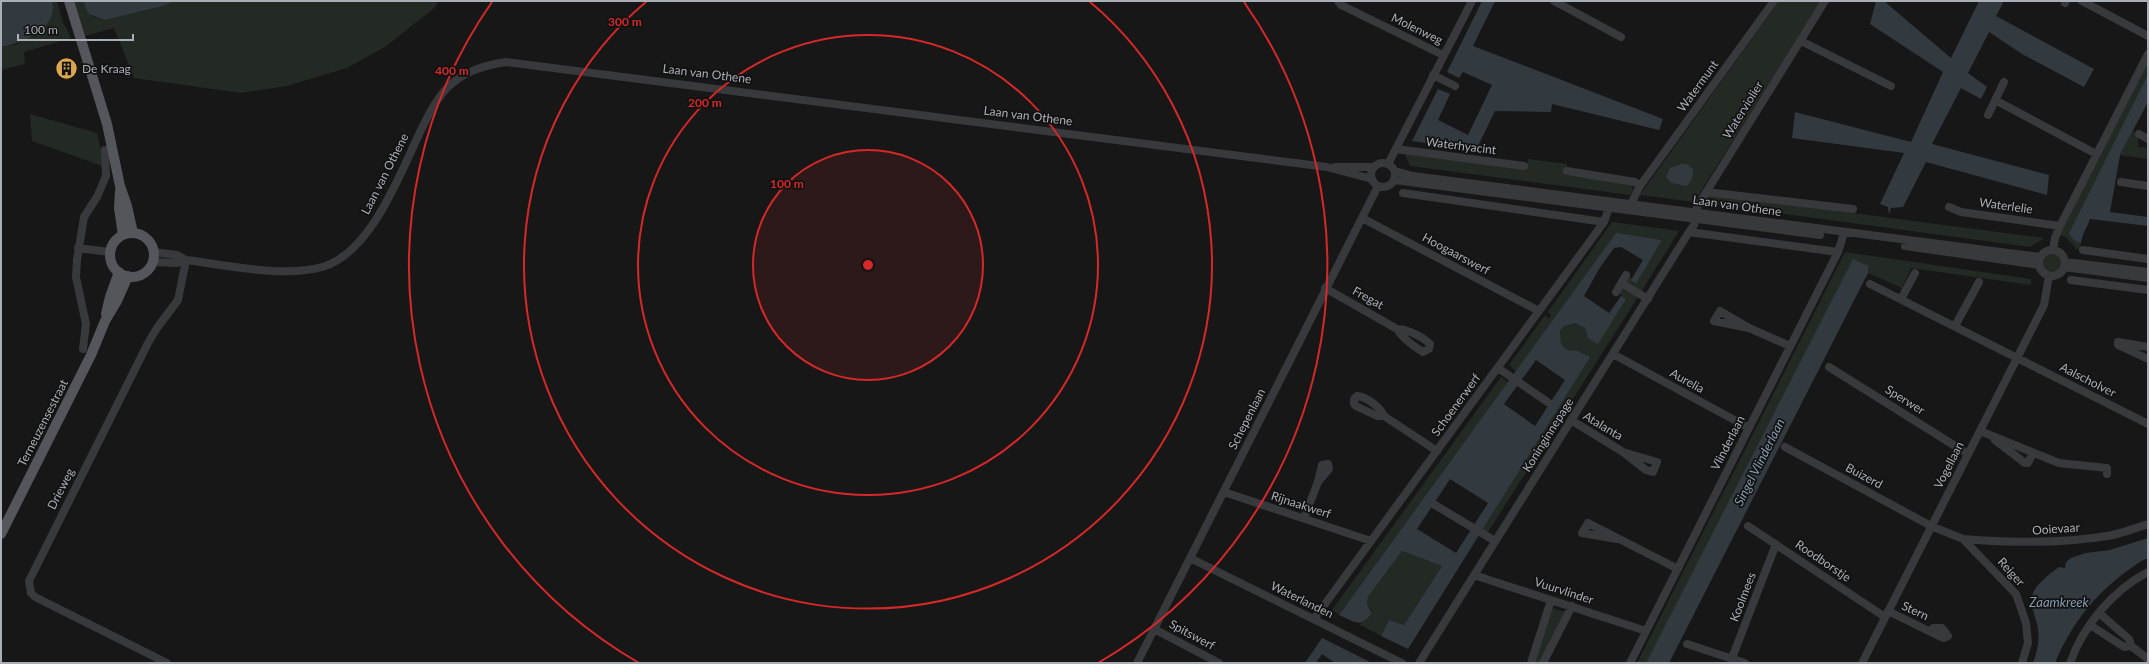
<svg xmlns="http://www.w3.org/2000/svg" width="2149" height="664" font-family="Lato,sans-serif">
<style>
.green{fill:#232a24}
.water{fill:#32393f;fill-rule:evenodd}
.lines{fill:none;stroke-linecap:round;stroke-linejoin:round}
.minor{stroke:#38393d;stroke-width:8}
.major{stroke:#54565b;stroke-width:10}
.ring{fill:none;stroke:#d62828;stroke-width:2}
.labels{text-anchor:middle;stroke-width:3.5;stroke-linejoin:round;paint-order:stroke}
.street-label{font-size:12px;fill:#aaaeb6;stroke:#121213}
.poi-label{font-size:12px;fill:#aaaeb6;stroke:#121213;text-anchor:start}
.water-label{font-size:13px;font-style:italic;fill:#869bad;stroke:#121213}
.centre{fill:#d62828;stroke:#121213;stroke-width:2}
.ring-label{font-size:12px;text-anchor:middle;font-weight:bold;fill:#d62828;stroke:#121213;stroke-width:3.5;stroke-linejoin:round;paint-order:stroke}
</style>
<rect width="100%" height="100%" fill="#171718"/>
<path class="green" d="M 52,1 L 57,1 L 63,22 L 71,38 L 24,52 L 25,64 L 1,70 L 1,47 L 17,44 L 47,24 Z
M 74,1 L 83,1 L 92,16 L 105,20 L 163,6 L 175,1 L 439,1 L 433,9 L 385,47 L 347,68 L 287,86 L 241,93 L 134,78 L 114,28 L 85,36 Z
M 1779,1 L 1821,1 L 1694,202 L 1640,195 Z
M 2148,59 L 2148,74 L 2069,233 L 2072,238 L 2081,243 L 2080,249 L 2076,249 L 2066,237 L 2059,235 Z
M 30,114 L 97,133 L 105,167 L 32,141 Z
M 2133,131 L 2138,134 L 2138,147 L 2148,148 L 2148,159 L 2120,155 Z
M 1405,154 L 1526,170 L 1528,159 L 1567,164 L 1565,175 L 1629,183 L 1632,185 L 1633,190 L 1630,195 L 1410,166 Z
M 1708,194 L 2044,238 L 2030,247 L 1705,203 Z
M 1612,222 L 1679,231 L 1641,292 L 1626,282 L 1629,276 L 1636,284 L 1662,240 L 1616,234 L 1516,371 L 1509,365 L 1545,315 L 1549,318 L 1551,316 L 1548,312 Z
M 1845,252 L 2031,279 L 2031,285 L 1911,268 L 1902,288 L 1868,273 L 1868,266 L 1646,663 L 1637,663 Z
M2042 263a10 10 0 1 1 20 0a10 10 0 1 1-20 0Z
M 1622,289 L 1638,297 L 1488,532 L 1485,532 L 1482,530 L 1589,357 L 1578,351 L 1567,350 L 1561,344 L 1560,331 L 1564,326 L 1575,323 L 1585,328 L 1588,335 L 1626,300 L 1619,293 Z
M 1501,377 L 1508,382 L 1339,615 L 1332,610 Z
M 1402,551 L 1442,566 L 1404,625 L 1389,620 L 1381,636 L 1359,624 C 1365,623 1371,616 1372,611 L 1367,604 L 1368,597 Z
M 1552,608 L 1566,612 L 1540,663 L 1534,663 Z"/>
<path class="water" d="M 1,1 L 52,1 C 59,29 22,43 1,47 Z
M 83,1 L 175,1 L 163,6 L 105,20 L 89,14 Z
M 1482,1 L 1495,1 L 1473,46 L 1663,119 L 1659,130 L 1552,104 L 1551,112 L 1495,111 L 1476,150 L 1412,141 L 1438,89 L 1450,94 L 1438,120 L 1468,135 L 1492,85 L 1463,72 L 1459,78 L 1447,72 Z
M 1876,1 L 1884,1 L 1951,58 L 1979,1 L 2004,1 L 1996,16 L 2094,69 L 2084,87 L 2022,54 L 1989,32 L 1968,73 L 1987,87 L 1981,99 L 1961,88 L 1932,144 L 2049,175 L 2047,195 L 1926,162 L 1903,207 L 1891,208 L 1889,214 L 1888,207 L 1880,204 L 1904,153 L 1792,138 L 1795,112 L 1911,142 L 1943,72 L 1870,24 Z
M 2148,74 L 2148,102 L 2120,155 L 2110,212 L 2148,217 L 2148,226 L 2090,219 C 2087,228 2082,234 2081,243 C 2076,242 2070,238 2069,233 Z
M 1681,164 L 1686,164 L 1693,169 C 1693,177 1692,182 1686,186 L 1672,183 L 1666,177 L 1670,168 Z
M 1616,233 L 1662,240 L 1636,284 L 1631,280 L 1643,260 L 1621,247 L 1614,248 L 1599,269 L 1584,296 L 1609,313 L 1621,296 L 1626,299 L 1598,344 L 1588,338 L 1585,328 L 1575,323 L 1564,326 L 1560,331 L 1561,344 L 1567,350 L 1578,351 L 1590,357 L 1408,649 L 1381,636 L 1389,620 L 1404,625 L 1442,566 L 1402,551 L 1368,597 L 1367,604 L 1372,613 C 1361,629 1355,622 1339,615 ZM 1536,360 L 1565,380 L 1535,426 L 1504,404 ZM 1450,479 L 1488,503 L 1456,553 L 1417,529 Z
M 1853,259 L 1868,266 L 1868,273 L 1669,663 L 1646,663 Z
M 2148,538 L 2148,558 C 2140,561 2134,566 2127,571 C 2094,595 2071,625 2055,663 L 2033,663 C 2038,649 2040,638 2037,624 C 2035,615 2030,606 2032,596 C 2035,584 2050,574 2059,567 L 2065,568 L 2066,562 L 2071,558 L 2086,553 L 2110,550 Z
M 1322,638 L 1372,663 L 1335,663 L 1322,654 L 1316,663 L 1305,663 Z"/>
<g class="lines">
<path class="minor" d="M 1338,1 L 1341,5 L 1443,55
M 1554,1 L 1621,37
M 2082,1 L 2148,36
M 2065,3 L 2066,1
M 1801,41 L 1891,86
M 1433,75 L 1455,86
M 1997,101 L 2096,154
M 1988,115 L 2004,82
M 2139,134 L 2148,139
M 1396,149 L 1524,166
M1371 175a12 12 0 1 1 24 0a12 12 0 1 1-24 0Z
M 1388,164 L 1472,1
M 1335,167 L 1374,167
M 1395,171 L 1413,176 L 2040,257
M 1567,171 L 1635,182 L 1640,186
M 1394,180 L 1820,235
M 2121,182 L 2148,186
M 1706,192 L 1853,209
M 1403,193 L 1604,222
M 1949,207 L 1961,212 L 2060,226
M 1629,208 L 1640,186 L 1774,1
M 1362,218 L 1539,311
M 1689,232 L 1838,252
M 1905,246 L 2039,265
M 78,248 L 110,252
M 2053,250 L 2055,238 L 2060,226 L 2148,54
M 2083,250 L 2148,259
M2039 263a13 13 0 1 1 26 0a13 13 0 1 1-26 0Z
M 153,252 L 177,255 L 186,260 C 225,265 284,278 322,267 C 372,253 401,171 422,128 C 429,114 437,98 448,87 C 463,72 485,65 506,62 L 1327,167 L 1372,179
M 152,262 L 177,263 L 186,260
M 2065,262 L 2148,272
M 2064,267 L 2148,278
M 2071,280 L 2148,290
M 1621,283 L 1648,299
M 1870,284 L 2148,424
M 1325,288 L 1397,329 C 1407,329 1423,337 1430,344 L 1429,349 L 1423,352 C 1413,346 1403,339 1397,329
M 1616,292 L 1626,275
M 1901,299 L 1915,273
M 1955,326 L 1979,282
M 1749,328 L 1714,321 L 1720,311 L 1749,328 L 1790,346
M 2148,347 L 2118,342 L 2118,345 L 2148,359
M 83,349 L 86,324 L 76,277 L 77,260 L 84,217 L 97,197 L 106,176 L 105,150
M 1613,354 L 1749,428
M 1829,367 L 1968,454
M 1498,368 L 1549,403
M 1384,416 L 1377,416 L 1356,406 L 1354,404 L 1354,399 L 1357,396 C 1367,397 1380,407 1384,416 L 1437,451
M 1571,420 L 1623,452 L 1646,470 L 1653,472 L 1657,462 L 1623,452
M 1980,431 L 2059,463 L 2107,468 L 2107,474
M 1995,440 L 2025,463 L 2028,463 L 2033,453
M 1785,447 L 1931,526 L 1963,539 L 2016,594 L 2026,623 L 2028,643 L 2022,663
M 1224,492 L 1371,541
M 1435,505 L 1495,541
M 1304,518 L 1318,482 L 1329,469 L 1328,464 L 1322,465 L 1318,482
M 1748,526 L 1885,617
M 1617,539 L 1582,533 L 1588,523 L 1678,569
M 1963,539 C 2012,543 2059,544 2107,536 C 2121,534 2135,528 2148,524
M 1190,558 L 1402,663
M 1474,575 L 1646,631
M 1888,611 L 1939,636 L 1944,638 L 1948,636 L 1942,628 L 1933,628 L 1931,631
M 2099,613 L 2129,639 L 2131,646 L 2148,659
M 1314,619 L 1604,222 L 1611,202
M 2090,625 L 2124,647 L 2131,646
M 1154,629 L 1219,663
M 1687,644 L 1745,663
M 1732,658 L 1776,544
M 167,663 L 35,597 L 31,593 L 29,581 L 148,343 L 157,328 L 178,300 L 186,260
M 1137,663 L 1378,186
M 1419,663 L 1689,232 L 1694,225 L 1697,207 L 1825,1
M 1531,663 L 1551,600
M 1543,663 L 1572,606
M 1630,663 L 1838,252 L 1844,233
M 1862,663 L 2044,305 L 2049,276
M 2070,663 C 2083,626 2113,590 2148,572"/>
<path class="major" d="M 69,1 L 107,124 L 120,186 L 127,206 L 133,233
M 120,191 L 119,208 L 123,235
M110 255a22 22 0 1 1 44 0a22 22 0 1 1-44 0Z
M 106,314 L 110,297 L 119,272
M 1,534 L 91,355 L 105,321 L 117,301 L 128,276"/>
</g>
<circle cx="868" cy="265" r="115" fill="#d62828" fill-opacity=".12"/>
<g class="ring">
<circle cx="868" cy="265" r="115"/>
<circle cx="868" cy="265" r="230"/>
<path d="M1089 1A344 344 0 1 1 647 1"/>
<path d="M639 663A459 459 0 0 1 492 2M1244 2A459 459 0 0 1 1098 663"/>
</g>
<defs>
<symbol id="building-disc" viewBox="-11 -11 22 22"><circle r="9.5" fill="#dba84c" stroke="#121213"/><path d="M-4-6H4V6H1V3H-1V6H-4ZM-2.5-4.3h1.7v1.8h-1.7ZM.8-4.3h1.7v1.8H.8ZM-2.5-1h1.7V.8h-1.7ZM.8-1h1.7V.8H.8Z" fill="#111"/></symbol>
</defs>
<g fill-rule="evenodd">
<use href="#building-disc" x="54" y="56" width="25" height="25"/>
</g>
<g class="labels">
<g class="street-label">
<text transform="translate(1417 29) rotate(26)" y="4">Molenweg</text>
<text transform="translate(707 74) rotate(7)" y="4">Laan van Othene</text>
<text transform="translate(1698 86) rotate(-54)" y="4">Watermunt</text>
<text transform="translate(1743 110) rotate(-58)" y="4">Waterviolier</text>
<text transform="translate(1028 116) rotate(7)" y="4">Laan van Othene</text>
<text transform="translate(1461 146) rotate(7)" y="4">Waterhyacint</text>
<text transform="translate(385 174) rotate(-63)" y="4">Laan van Othene</text>
<text transform="translate(1737 206) rotate(8)" y="4">Laan van Othene</text>
<text transform="translate(2006 206) rotate(8)" y="4">Waterlelie</text>
<text transform="translate(1456 254) rotate(28)" y="4">Hoogaarswerf</text>
<text transform="translate(1368 298) rotate(29)" y="4">Fregat</text>
<text transform="translate(2088 380) rotate(27)" y="4">Aalscholver</text>
<text transform="translate(1687 381) rotate(29)" y="4">Aurelia</text>
<text transform="translate(1905 400) rotate(32)" y="4">Sperwer</text>
<text transform="translate(1456 405) rotate(-54)" y="4">Schoenerwerf</text>
<text transform="translate(1247 419) rotate(-63)" y="4">Schepenlaan</text>
<text transform="translate(43 423) rotate(-63)" y="4">Terneuzensestraat</text>
<text transform="translate(1603 426) rotate(31)" y="4">Atalanta</text>
<text transform="translate(1548 435) rotate(-58)" y="4">Koninginnepage</text>
<text transform="translate(1728 443) rotate(-63)" y="4">Vlinderlaan</text>
<text transform="translate(1949 465) rotate(-63)" y="4">Vogellaan</text>
<text transform="translate(1864 476) rotate(28)" y="4">Buizerd</text>
<text transform="translate(61 489) rotate(-63)" y="4">Drieweg</text>
<text transform="translate(1301 505) rotate(18)" y="4">Rijnaakwerf</text>
<text transform="translate(2056 529) rotate(-4)" y="4">Ooievaar</text>
<text transform="translate(1823 561) rotate(34)" y="4">Roodborstje</text>
<text transform="translate(2011 572) rotate(48)" y="4">Reiger</text>
<text transform="translate(1564 591) rotate(18)" y="4">Vuurvlinder</text>
<text transform="translate(1743 597) rotate(-69)" y="4">Koolmees</text>
<text transform="translate(1302 600) rotate(26)" y="4">Waterlanden</text>
<text transform="translate(1915 611) rotate(25)" y="4">Stern</text>
<text transform="translate(1192 635) rotate(28)" y="4">Spitswerf</text>
</g>
<g class="poi-label">
<text x="82" y="73">De Kraag</text>
</g>
<g class="water-label">
<text transform="translate(1759 462) rotate(-63)" y="5">Singel Vlinderlaan</text>
<text x="2059" y="607">Zaamkreek</text>
</g>
</g>
<circle cx="868" cy="265" r="6" class="centre"/>
<g class="ring-label">
<text x="625" y="26">300 m</text>
<text x="452" y="75">400 m</text>
<text x="705" y="107">200 m</text>
<text x="787" y="188">100 m</text>
</g>
<rect width="2149" height="664" fill="none" stroke="#aaaeb6" stroke-width="4"/>
<path d="M18 34v6h115v-6" fill="none" stroke="#aaaeb6" stroke-width="2"/>
<text x="24" y="34" font-size="12" fill="#aaaeb6" stroke="#121213" stroke-width="3" paint-order="stroke">100 m</text>
</svg>
